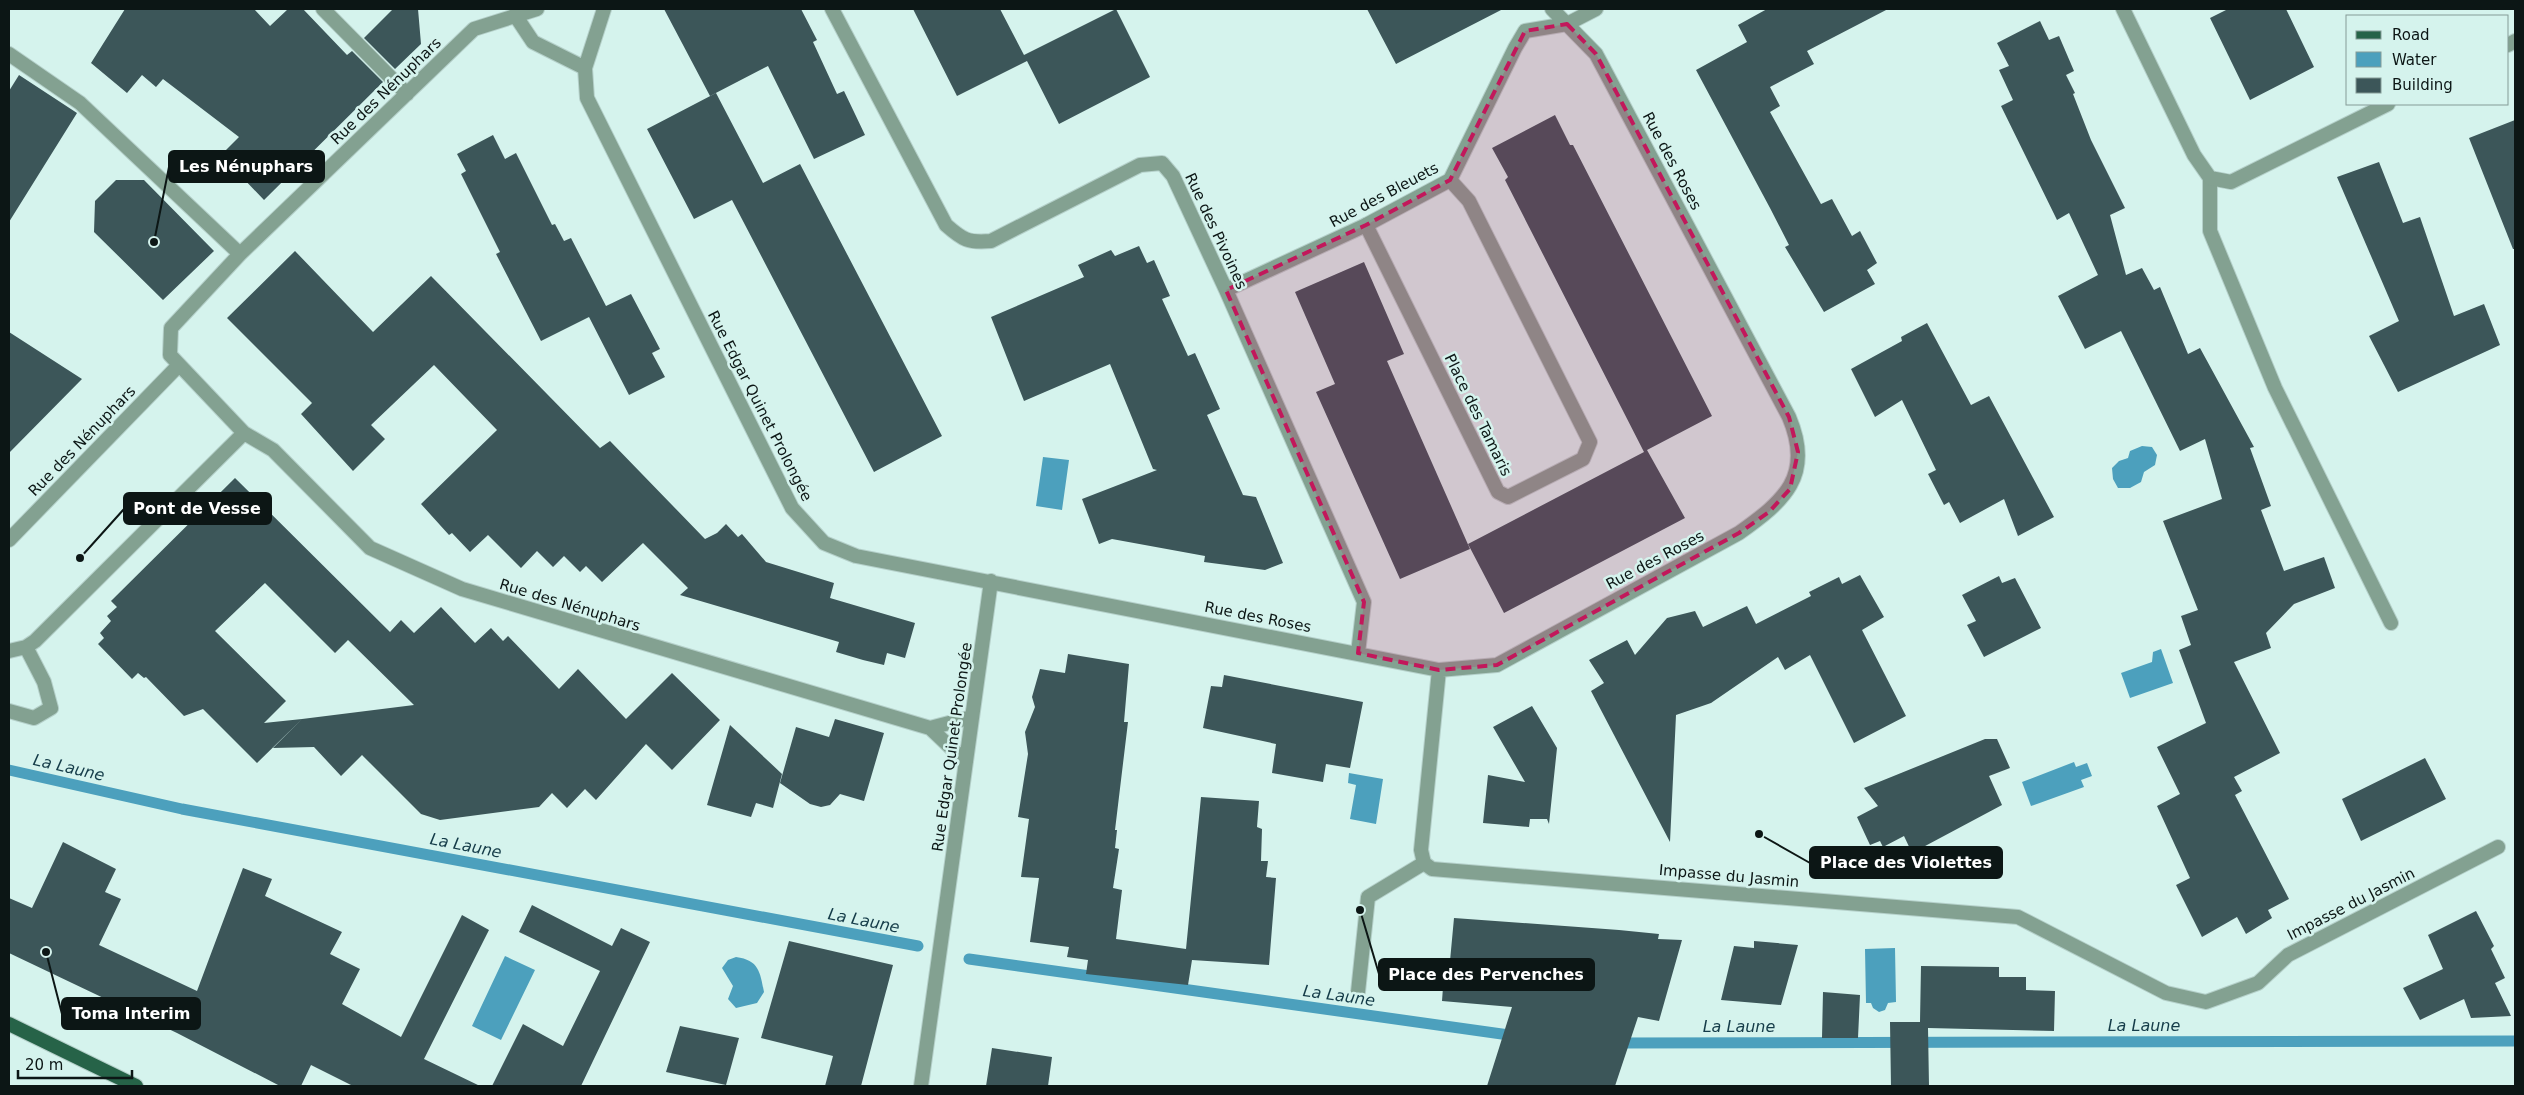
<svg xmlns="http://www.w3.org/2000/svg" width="2524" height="1095" font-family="'DejaVu Sans',sans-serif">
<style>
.water{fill:#4ca0bd}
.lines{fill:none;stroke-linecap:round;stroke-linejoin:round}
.stream{stroke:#4ca0bd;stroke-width:11}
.building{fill:#3c5659}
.service-casing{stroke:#b5d0ca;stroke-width:16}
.minor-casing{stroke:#b5d0ca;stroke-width:16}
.primary-casing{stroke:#b5d0ca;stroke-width:16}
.service{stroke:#83a191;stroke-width:14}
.minor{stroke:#83a191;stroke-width:14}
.primary{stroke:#266348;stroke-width:14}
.marked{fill:#c2185b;fill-opacity:0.2;stroke:#c2185b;stroke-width:4;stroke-dasharray:10 6;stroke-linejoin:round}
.labels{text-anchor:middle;stroke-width:5;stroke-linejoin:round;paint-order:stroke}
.street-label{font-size:15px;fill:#0c1615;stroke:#d5f3ed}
.water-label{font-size:16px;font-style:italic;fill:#143b48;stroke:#d5f3ed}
.leader{fill:none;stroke:#0c1615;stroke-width:2}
.callout-dot{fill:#0c1615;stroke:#d5f3ed;stroke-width:2}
.callout{fill:#0c1615;stroke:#0c1615;stroke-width:2}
.callout-label{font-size:16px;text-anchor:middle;font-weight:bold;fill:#fff}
</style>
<rect width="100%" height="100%" fill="#d5f3ed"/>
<path class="water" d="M 2142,446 L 2152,447 L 2157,455 L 2155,465 L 2144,472 L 2141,482 L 2130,488 L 2118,488 L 2113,479 L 2112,468 L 2119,461 L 2128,458 L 2130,451 Z
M 1043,457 L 1069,460 L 1062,510 L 1036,506 Z
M 2161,649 L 2173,683 L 2130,698 L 2121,673 L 2152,662 L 2153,652 Z
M 2074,762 L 2076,767 L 2087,763 L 2092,776 L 2081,780 L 2084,787 L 2031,806 L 2022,782 Z
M 1349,773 L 1383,779 L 1376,824 L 1350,819 L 1356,785 L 1348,783 Z
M 1895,948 L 1896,1002 L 1888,1003 L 1885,1010 L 1879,1012 L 1873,1008 L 1871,1003 L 1866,1003 L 1865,949 Z
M 505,956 L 535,970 L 501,1040 L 472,1026 Z
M 736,957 C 759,960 760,972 764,992 L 757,1003 L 736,1008 L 728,999 L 733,986 L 722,968 L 728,960 Z"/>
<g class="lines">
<path class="stream" d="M 9,770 L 182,809 L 918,946
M 969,959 L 1516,1036
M 1615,1043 L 2515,1041"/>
</g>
<path class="building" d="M 125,9 L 254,9 L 270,26 L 288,9 L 303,9 L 347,55 L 352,51 L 383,82 L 264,200 L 221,155 L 239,137 L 163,79 L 156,87 L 142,75 L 127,93 L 91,63 Z
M 393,9 L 418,9 L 421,44 L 395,69 L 364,38 Z
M 664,9 L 801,9 L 817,40 L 813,42 L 837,94 L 844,91 L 865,135 L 814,159 L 768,66 L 710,96 Z
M 913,9 L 1000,9 L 1024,55 L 1116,9 L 1150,77 L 1059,124 L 1027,61 L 957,96 Z
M 1367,9 L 1503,9 L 1396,64 Z
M 1767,9 L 1888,9 L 1807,51 L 1814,64 L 1770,87 L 1780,106 L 1770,112 L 1821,204 L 1832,199 L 1852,236 L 1860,231 L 1877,263 L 1867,270 L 1875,284 L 1824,312 L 1785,247 L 1789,245 L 1770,208 L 1696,70 L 1747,42 L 1738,25 Z
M 2228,9 L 2286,9 L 2314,67 L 2250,100 L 2210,18 Z
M 2040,21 L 2049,40 L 2059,36 L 2074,71 L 2066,75 L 2075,93 L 2073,94 L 2091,140 L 2125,208 L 2110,215 L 2126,275 L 2142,268 L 2154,290 L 2160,287 L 2188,354 L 2200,348 L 2254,447 L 2250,448 L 2271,506 L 2261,510 L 2284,571 L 2324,557 L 2335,588 L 2294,604 L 2266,633 L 2271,648 L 2234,662 L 2280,753 L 2234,777 L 2242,791 L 2235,795 L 2289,899 L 2268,910 L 2272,918 L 2246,934 L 2237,917 L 2202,937 L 2176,885 L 2190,878 L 2157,806 L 2180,794 L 2157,747 L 2206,723 L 2179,650 L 2191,645 L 2181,616 L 2198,610 L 2163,521 L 2222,499 L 2205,439 L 2180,451 L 2121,331 L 2085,349 L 2058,296 L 2098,275 L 2069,213 L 2057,220 L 2001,106 L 2013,100 L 1999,70 L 2009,66 L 1997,43 Z
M 19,75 L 77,113 L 9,222 L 9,91 Z
M 716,93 L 763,183 L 800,164 L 942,436 L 874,472 L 732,200 L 694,219 L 647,129 Z
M 1555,115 L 1570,145 L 1573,145 L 1712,416 L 1647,450 L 1685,518 L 1504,613 L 1468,544 L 1644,452 L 1505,180 L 1508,177 L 1492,148 Z
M 2515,120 L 2515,249 L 2513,249 L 2469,138 Z
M 493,135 L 505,159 L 516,153 L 552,225 L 555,224 L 564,241 L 571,238 L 606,306 L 631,294 L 660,349 L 652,353 L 665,377 L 629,395 L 589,317 L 541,341 L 496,254 L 500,252 L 461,174 L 466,171 L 457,154 Z
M 2379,162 L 2403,223 L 2420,217 L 2454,316 L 2484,304 L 2500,345 L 2398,392 L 2369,336 L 2399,321 L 2337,177 Z
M 116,180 L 144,180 L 214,251 L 163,300 L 94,232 L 95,201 Z
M 1139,246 L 1147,263 L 1154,260 L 1170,296 L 1162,299 L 1188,356 L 1195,353 L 1220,409 L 1207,415 L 1243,495 L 1256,497 L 1283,563 L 1265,570 L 1204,562 L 1205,556 L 1112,539 L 1099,544 L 1082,499 L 1157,470 L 1153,469 L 1110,364 L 1024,401 L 991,317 L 1084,277 L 1078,265 L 1111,250 L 1115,256 Z
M 295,251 L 373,332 L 431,276 L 600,448 L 610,441 L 705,539 L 717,533 L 726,524 L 738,537 L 742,534 L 766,562 L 834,583 L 830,598 L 915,623 L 905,658 L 887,653 L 884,665 L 863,660 L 836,652 L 839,642 L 680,595 L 688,588 L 643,543 L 602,582 L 586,566 L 580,572 L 564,556 L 553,567 L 537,551 L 521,568 L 488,535 L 470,552 L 452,533 L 449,535 L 421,504 L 497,430 L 434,365 L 371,425 L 385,439 L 353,471 L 301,414 L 312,403 L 227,318 Z
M 1364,262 L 1404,354 L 1387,361 L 1470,549 L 1400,579 L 1316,392 L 1335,384 L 1295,292 Z
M 1927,323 L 1971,405 L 1989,396 L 2054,517 L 2018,536 L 2004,499 L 1960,523 L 1949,502 L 1944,505 L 1928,474 L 1936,470 L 1902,400 L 1875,417 L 1851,369 L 1902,341 L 1901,337 Z
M 9,332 L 82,379 L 9,453 Z
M 235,478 L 390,632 L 401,620 L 414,633 L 441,607 L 475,643 L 491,628 L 503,641 L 508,636 L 559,689 L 578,669 L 626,719 L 672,673 L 720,720 L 672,770 L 646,744 L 596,800 L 585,789 L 567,808 L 552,793 L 539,807 L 440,820 L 421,814 L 362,755 L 341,776 L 314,747 L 273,748 L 302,719 L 414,705 L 348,640 L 335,653 L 265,583 L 215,631 L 286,701 L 264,723 L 302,719 L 257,763 L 203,709 L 184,716 L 146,677 L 144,678 L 138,673 L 132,679 L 98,644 L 104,638 L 100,633 L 111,621 L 107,616 L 117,607 L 111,601 Z
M 1860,575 L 1884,617 L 1862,630 L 1906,716 L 1854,743 L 1810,655 L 1785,670 L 1778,657 L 1711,703 L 1676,715 L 1670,842 L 1591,691 L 1604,683 L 1589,660 L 1627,640 L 1635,655 L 1667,618 L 1695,611 L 1703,627 L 1747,606 L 1756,624 L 1811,596 L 1809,592 L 1839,577 L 1842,584 Z
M 1999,576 L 2002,583 L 2015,578 L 2041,628 L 1984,657 L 1967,625 L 1976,621 L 1962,595 Z
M 1068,654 L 1129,664 L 1124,722 L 1128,722 L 1115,830 L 1117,830 L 1115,848 L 1119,849 L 1113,888 L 1122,890 L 1116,939 L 1186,949 L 1201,797 L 1259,801 L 1257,827 L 1262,829 L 1261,861 L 1268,861 L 1266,877 L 1276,878 L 1269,965 L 1192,960 L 1188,985 L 1086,974 L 1088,960 L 1067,957 L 1069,947 L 1030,942 L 1039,878 L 1021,877 L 1029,819 L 1018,817 L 1028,754 L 1025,732 L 1035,707 L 1032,697 L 1040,669 L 1065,673 Z
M 1224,675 L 1363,702 L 1350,768 L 1326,764 L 1323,782 L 1272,773 L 1276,744 L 1203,728 L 1211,686 L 1222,687 Z
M 1532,706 L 1557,748 L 1549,824 L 1547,819 L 1530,819 L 1529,827 L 1483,823 L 1488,775 L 1525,782 L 1493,727 Z
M 835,719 L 884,733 L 864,801 L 840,794 L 830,805 L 821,807 L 810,804 L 780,783 L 796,727 L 829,737 Z
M 730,725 L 782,774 L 773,808 L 756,803 L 751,817 L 707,805 Z
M 1985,739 L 1997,739 L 2010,768 L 1989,776 L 2002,805 L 1912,853 L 1904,836 L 1883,847 L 1880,841 L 1870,845 L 1857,817 L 1878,806 L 1864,788 Z
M 2425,758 L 2446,799 L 2361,841 L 2342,799 Z
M 63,842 L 116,869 L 105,892 L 121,899 L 99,945 L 197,991 L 243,868 L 272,879 L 265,896 L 342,932 L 330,954 L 360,969 L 342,1004 L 401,1037 L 462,915 L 489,930 L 424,1059 L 480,1086 L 353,1086 L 311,1065 L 301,1086 L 280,1086 L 177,1033 L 9,953 L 9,898 L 32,908 Z
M 532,905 L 612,946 L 621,928 L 650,942 L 581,1086 L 492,1086 L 523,1024 L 563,1046 L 600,971 L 519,932 Z
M 2476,911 L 2494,946 L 2491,949 L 2505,978 L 2495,983 L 2511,1016 L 2471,1018 L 2464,999 L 2420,1020 L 2403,988 L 2443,969 L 2428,935 Z
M 1454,918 L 1619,930 L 1659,934 L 1658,939 L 1682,940 L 1659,1021 L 1638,1017 L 1615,1086 L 1487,1086 L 1512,1007 L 1442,1001 L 1445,960 L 1450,961 Z
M 789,941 L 893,965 L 861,1086 L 825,1086 L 833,1056 L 761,1038 Z
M 1754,941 L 1798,945 L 1781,1005 L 1721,1000 L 1734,946 L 1754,948 Z
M 1921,966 L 1999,967 L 1999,977 L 2026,977 L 2026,990 L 2055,991 L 2054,1031 L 1928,1028 L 1929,1086 L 1891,1086 L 1890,1022 L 1920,1022 Z
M 1823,992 L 1860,995 L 1858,1038 L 1822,1038 Z
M 680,1026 L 739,1038 L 726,1085 L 666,1072 Z
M 992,1048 L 1052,1057 L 1048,1086 L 986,1086 Z"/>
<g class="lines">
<defs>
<path id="service" d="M 2210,178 L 2210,231 L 2275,388 L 2391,623
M 1366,225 L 1498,492 L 1508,497 L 1583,459 L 1590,442 L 1469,201 L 1450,180
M 1358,992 L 1368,897 L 1424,863"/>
<path id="minor" d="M 323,9 L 407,94
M 537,9 L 474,29 L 240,254 L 171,328 L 170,355 L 244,433 L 273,450 L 370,548 L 462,589 L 930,728 L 966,762
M 604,9 L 585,68 L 587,98 L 792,508 L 824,543 L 856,556 L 1439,670 L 1497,665 L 1739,533 C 1784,501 1814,476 1789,417 L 1596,54 L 1552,9
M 832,9 L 946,225 C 963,240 968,243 991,241 L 1140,165 L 1162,163 L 1173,176 L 1226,290 L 1364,602 L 1358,653
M 2123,9 L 2194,155 L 2210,178 L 2231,182 L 2388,104
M 515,15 L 533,42 L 585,68
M 2508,45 L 2515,41
M 9,54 L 80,103 L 240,254
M 1226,290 L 1366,225 L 1450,180 L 1515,48 L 1525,31 L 1567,24 L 1596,9
M 9,540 L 179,365
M 9,651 L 26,647 L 35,641 L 244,433
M 1439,670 L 1421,850 L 1424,863 L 1432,869 L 2018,917 L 2166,993 L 2206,1002 L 2258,983 L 2288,955 L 2498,847
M 9,711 L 34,718 L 51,708 L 44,682 L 26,647
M 930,728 L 972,717
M 921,1086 L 991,581"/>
<path id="primary" d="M 9,1024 L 136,1086"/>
</defs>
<use href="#service" class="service-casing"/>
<use href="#minor" class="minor-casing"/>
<use href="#primary" class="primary-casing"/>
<use href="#service" class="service"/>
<use href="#minor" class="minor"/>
<use href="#primary" class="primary"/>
</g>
<path class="marked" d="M 1567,24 L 1596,54 L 1789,417 L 1798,452 L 1790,489 L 1769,512 L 1739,533 L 1497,665 L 1439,670 L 1358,653 L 1364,602 L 1226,290 L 1366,225 L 1450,180 L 1525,31 Z"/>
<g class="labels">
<g class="street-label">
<text transform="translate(386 91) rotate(-44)" y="5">Rue des Nénuphars</text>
<text transform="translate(1672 161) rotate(62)" y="5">Rue des Roses</text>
<text transform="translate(1384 195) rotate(-28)" y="5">Rue des Bleuets</text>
<text transform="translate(1216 231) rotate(65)" y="5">Rue des Pivoines</text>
<text transform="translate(760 406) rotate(63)" y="5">Rue Edgar Quinet Prolongée</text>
<text transform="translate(1478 415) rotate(64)" y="5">Place des Tamaris</text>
<text transform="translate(82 441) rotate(-46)" y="5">Rue des Nénuphars</text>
<text transform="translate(1655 560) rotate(-28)" y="5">Rue des Roses</text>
<text transform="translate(570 605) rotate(17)" y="5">Rue des Nénuphars</text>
<text transform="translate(1258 617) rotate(11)" y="5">Rue des Roses</text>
<text transform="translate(952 747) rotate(-82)" y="5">Rue Edgar Quinet Prolongée</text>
<text transform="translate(1729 876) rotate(5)" y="5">Impasse du Jasmin</text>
<text transform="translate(2351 904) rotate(-27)" y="5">Impasse du Jasmin</text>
</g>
<g class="water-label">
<text transform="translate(69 767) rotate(13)" y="6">La Laune</text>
<text transform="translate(466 845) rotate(11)" y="6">La Laune</text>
<text transform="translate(864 920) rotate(11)" y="6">La Laune</text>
<text transform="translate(1339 995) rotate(8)" y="6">La Laune</text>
<text x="2144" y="1031">La Laune</text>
<text x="1739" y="1032">La Laune</text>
</g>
</g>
<path class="leader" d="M154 242L169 167M80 558L124 509M1759 834L1810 863M1360 910L1379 974M46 952L62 1014"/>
<g class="callout-dot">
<circle cx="154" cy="242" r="5"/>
<circle cx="80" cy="558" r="5"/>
<circle cx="1759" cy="834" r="5"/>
<circle cx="1360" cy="910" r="5"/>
<circle cx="46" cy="952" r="5"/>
</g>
<g class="callout">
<rect x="169" y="151" width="155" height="31" rx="5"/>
<rect x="124" y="493" width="147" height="31" rx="5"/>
<rect x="1810" y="847" width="192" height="31" rx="5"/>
<rect x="1379" y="959" width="215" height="31" rx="5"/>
<rect x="62" y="998" width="138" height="31" rx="5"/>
</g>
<g class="callout-label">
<text x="246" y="172">Les Nénuphars</text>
<text x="197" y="514">Pont de Vesse</text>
<text x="1906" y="868">Place des Violettes</text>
<text x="1486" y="980">Place des Pervenches</text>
<text x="131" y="1019">Toma Interim</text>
</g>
<rect width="2524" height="1095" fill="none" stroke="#0c1615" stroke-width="20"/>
<rect x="2346" y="15" width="162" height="90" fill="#d5f3ed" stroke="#859b97"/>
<rect x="2356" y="31" width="25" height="8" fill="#266348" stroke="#859b97"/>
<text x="2392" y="40" font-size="15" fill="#0c1615">Road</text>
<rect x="2356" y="52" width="25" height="15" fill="#4ca0bd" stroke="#859b97"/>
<text x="2392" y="65" font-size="15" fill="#0c1615">Water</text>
<rect x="2356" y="78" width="25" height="15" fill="#3c5659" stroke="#859b97"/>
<text x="2392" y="90" font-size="15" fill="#0c1615">Building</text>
<path d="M18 1070v8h114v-8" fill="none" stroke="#0c1615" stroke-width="2.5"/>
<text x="25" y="1070" font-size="15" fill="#0c1615" stroke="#d5f3ed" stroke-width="4" paint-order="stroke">20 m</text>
</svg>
